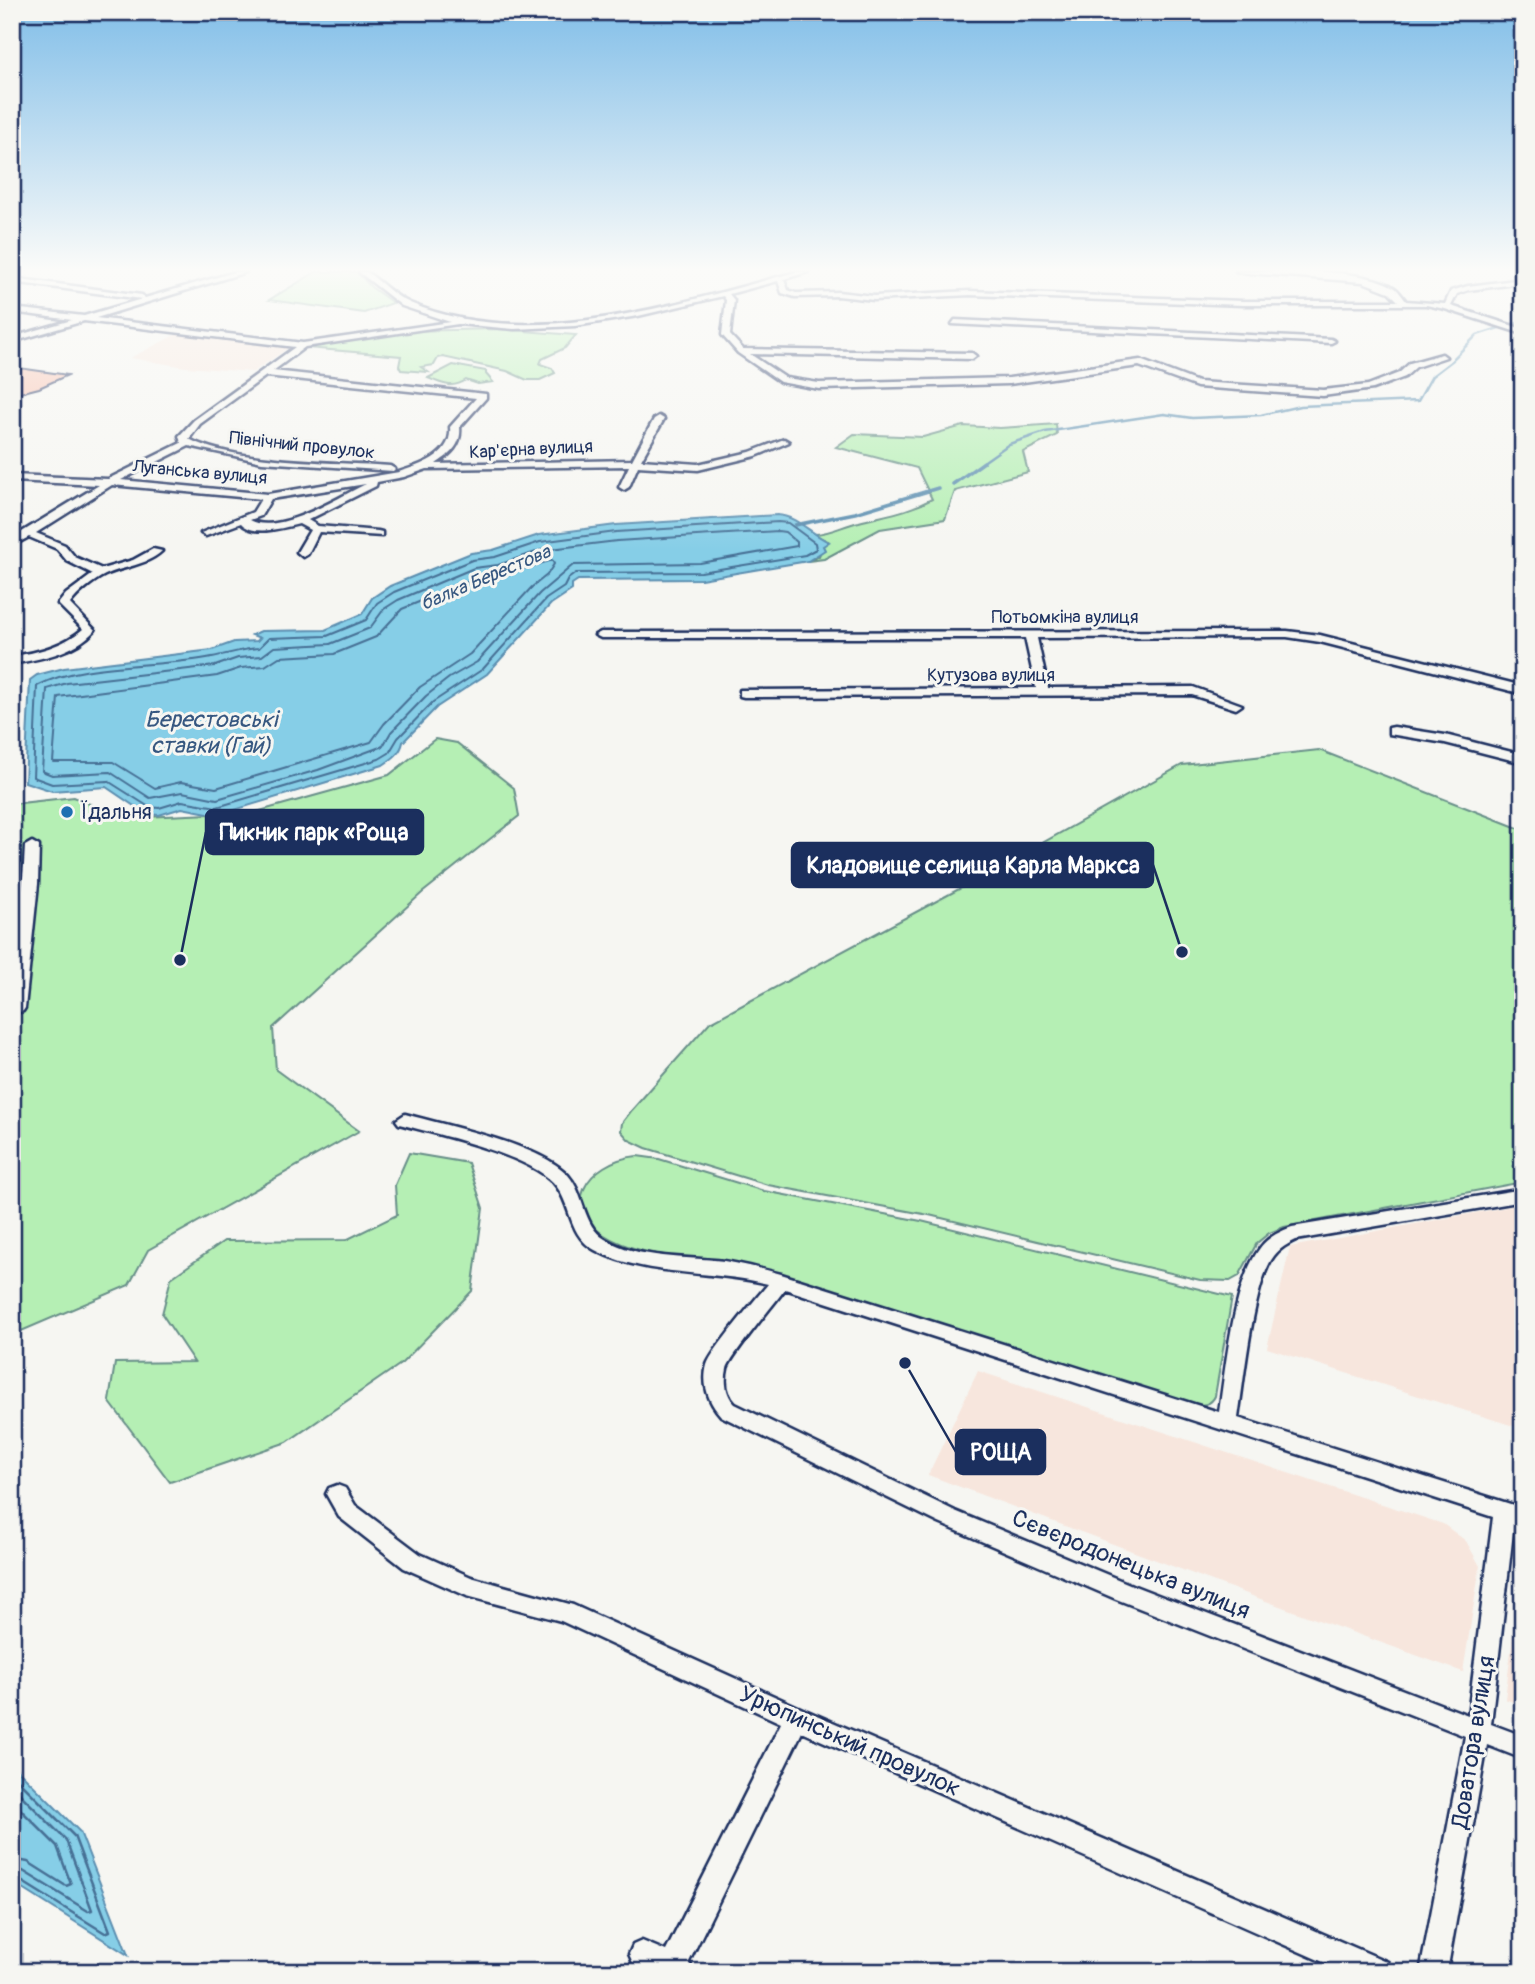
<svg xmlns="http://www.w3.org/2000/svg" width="1535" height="1984" font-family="Pangolin,sans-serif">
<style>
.built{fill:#f7e6dd}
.green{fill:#b5efb4;stroke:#688f89;stroke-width:2}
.water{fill:#86cee7;stroke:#5b8eb0;stroke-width:2}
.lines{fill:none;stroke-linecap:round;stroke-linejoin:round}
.shore-far1{stroke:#466f95;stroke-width:2}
.shore{stroke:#466f95;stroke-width:2.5}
.stream-far1{stroke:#5b8eb0;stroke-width:2.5}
.stream{stroke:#5b8eb0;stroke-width:3.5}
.building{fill:#f8bfad;stroke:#1b2f5e;stroke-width:2}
.minor-casing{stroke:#1b2f5e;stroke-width:5}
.minor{fill:#f6f6f2;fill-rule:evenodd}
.poi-dot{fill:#1f6fb2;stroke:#f6f6f2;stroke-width:2.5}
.labels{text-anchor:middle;stroke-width:6;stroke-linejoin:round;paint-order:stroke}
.far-street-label{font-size:18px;fill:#1b2f5e;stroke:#f6f6f2}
.far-water-label{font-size:19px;font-style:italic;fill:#365780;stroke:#f6f6f2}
.poi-label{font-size:21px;fill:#1b2f5e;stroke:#f6f6f2;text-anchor:start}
.water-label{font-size:23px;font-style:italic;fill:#365780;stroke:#f6f6f2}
.near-street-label{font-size:24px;fill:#1b2f5e;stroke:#f6f6f2}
.leader{fill:none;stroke:#1b2f5e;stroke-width:2.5}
.callout-dot{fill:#1b2f5e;stroke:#f6f6f2;stroke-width:2.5}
.callout{fill:#1b2f5e;stroke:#1b2f5e;stroke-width:2.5}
.callout-label{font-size:23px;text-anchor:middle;font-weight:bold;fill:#fff}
</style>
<rect width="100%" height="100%" fill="#f6f6f2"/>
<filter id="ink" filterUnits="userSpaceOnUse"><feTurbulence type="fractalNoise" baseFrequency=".0143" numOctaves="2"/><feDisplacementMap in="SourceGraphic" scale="14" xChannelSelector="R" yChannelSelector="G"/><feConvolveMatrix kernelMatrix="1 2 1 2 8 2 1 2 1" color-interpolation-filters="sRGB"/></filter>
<g filter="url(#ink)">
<path class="built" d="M 179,333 L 279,344 L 291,346 L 253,372 L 185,367 L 130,358 Z
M 1523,1204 L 1523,1429 L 1267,1348 L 1290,1247 Z
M 978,1371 L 1443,1524 L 1466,1541 L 1480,1566 L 1463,1672 L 1293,1611 L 928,1475 Z
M 1523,1582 L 1523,1706 L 1505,1699 L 1519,1587 Z"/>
<path class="green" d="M 316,272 L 357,272 L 371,287 L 393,303 L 364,313 L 269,300 Z
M 497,329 L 576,335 L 565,348 L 542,359 L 540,364 L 552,368 L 555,373 L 540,380 L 527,380 L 507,371 L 443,357 L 438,358 L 434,365 L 421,367 L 428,372 L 401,370 L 399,366 L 401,356 L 307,348 L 360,337 L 407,331 Z
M 453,365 L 486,371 L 486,374 L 493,382 L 478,384 L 466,380 C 453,389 442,384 428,378 Z
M 1056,424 L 1057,435 L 1023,452 L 1028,472 L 955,491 L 945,519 L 880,529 L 824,559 L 808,561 L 819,556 L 823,546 L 828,541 L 812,534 C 828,535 844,525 859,522 C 885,515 908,512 932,499 L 917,468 L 836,447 L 854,434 L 923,437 L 963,426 L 1000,428 Z
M 435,739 L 457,743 L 514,788 L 519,816 L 422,893 L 273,1028 L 276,1070 L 359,1131 L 148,1250 L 129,1285 L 12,1335 L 12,804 L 74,797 L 121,818 L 256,812 L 389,775 Z
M 1319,750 L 1523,830 L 1523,1182 L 1284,1227 L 1269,1233 L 1257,1243 L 1239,1276 L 1230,1281 L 1200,1280 L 929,1215 L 768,1185 L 646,1148 L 629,1140 L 621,1131 L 622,1123 L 632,1110 L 709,1023 L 974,881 L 1182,765 Z
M 409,1153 L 468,1163 L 483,1208 L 472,1291 L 402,1363 L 287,1442 L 170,1482 L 109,1401 L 115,1363 L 194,1362 L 162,1314 L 171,1278 L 224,1241 L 346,1240 L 397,1215 L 395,1185 Z
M 637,1156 L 659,1159 L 764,1191 L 921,1221 L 1232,1297 L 1215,1396 C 1211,1405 1203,1405 1194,1405 L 785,1275 C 766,1270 747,1265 727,1262 C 687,1257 648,1258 611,1239 C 555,1210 587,1161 637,1156 Z"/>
<path class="water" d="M 777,515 C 797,516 811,534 829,542 L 823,546 L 825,550 L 808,561 L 701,579 L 578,580 L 572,584 L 572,590 L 551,604 L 487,674 L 437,707 L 403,742 C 401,753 392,759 383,765 L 218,815 L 182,808 L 159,815 L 146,814 L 106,787 L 52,791 L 25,782 L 30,680 L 37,675 L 64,668 L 212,650 L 234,642 L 257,641 L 260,638 L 252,635 L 261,631 L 325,630 L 362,614 L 372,598 L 390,586 L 471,553 L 493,550 L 539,535 L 616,525 Z
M 12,1764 L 80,1832 L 128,1955 L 12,1882 Z"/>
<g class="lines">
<path class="shore-far1" d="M 778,522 L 788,523 L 815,543 L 816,549 L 805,555 L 701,572 L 576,573 L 568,579 L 564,587 L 546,599 L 483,669 L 433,702 L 398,738 L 389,753 L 379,759 L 217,807 L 182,801 L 159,808 L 149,807 L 108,781 L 52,784 L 33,777 L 37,686 C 84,661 159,668 212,657 C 229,654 242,649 259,648 L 269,638 L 327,636 L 366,620 L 377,603 L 394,592 L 472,560 L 495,557 L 540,542 L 616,532 Z
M 778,531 L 785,532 L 797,542 L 797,546 L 700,563 L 573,565 L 540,593 L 477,662 L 449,678 L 426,696 L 391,732 L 383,746 L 318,770 L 217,799 L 182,792 L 150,798 L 110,772 L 52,775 L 42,771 L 47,689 L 67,683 L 215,666 L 238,658 L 262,656 L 274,647 L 330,644 L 370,628 L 384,609 L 398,600 L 474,568 L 498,565 L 542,550 L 617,541 Z
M 552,560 L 554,564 L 547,575 L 532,587 L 470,654 L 420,687 L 384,724 L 371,742 L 216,788 L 181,782 L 155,788 L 113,762 L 53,762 L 58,697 L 217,676 L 241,668 L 265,666 L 279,657 L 334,654 L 376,637 L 402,609 L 477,578 L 500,576 Z"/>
<path class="shore" d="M 12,1774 L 74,1836 L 110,1931 L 105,1933 L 18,1879 L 12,1878
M 12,1786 L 66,1840 L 92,1910 L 88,1911 L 23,1871 L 12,1869
M 12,1801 L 57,1846 L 71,1884 L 66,1886 L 28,1862 L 12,1859"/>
<path class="stream-far1" d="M 1512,324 L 1523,322
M 1454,358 L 1477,335 L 1502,327
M 982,463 L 1009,444 L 1045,432 L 1164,414 L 1192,418 L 1261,415 L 1300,406 L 1418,401 L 1432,376 L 1453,360"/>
<path class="stream" d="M 953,484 L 984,462
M 795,525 L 855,513 L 938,488"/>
</g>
<path class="building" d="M 12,367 L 68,375 L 39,388 L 12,395 Z"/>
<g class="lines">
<defs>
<path id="minor" d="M 235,272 L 246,272 L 96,318 L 303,343 L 450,322 L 402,306 L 359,272 L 367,272 C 381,282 395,297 410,303 C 529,353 679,303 796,272 L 808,272 L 784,279 L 788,290 L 796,293 L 838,292 L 874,296 L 970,291 L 1243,301 L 1398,301 L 1389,292 L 1363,282 L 1236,272 C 1274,271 1364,267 1395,288 C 1399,291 1403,297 1406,301 L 1445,304 L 1451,291 L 1468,286 L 1523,279 L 1523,283 L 1469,290 L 1457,294 L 1451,306 L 1523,329 L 1523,334 L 1445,309 L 1426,305 L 1243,305 L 970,295 L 874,300 L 838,296 L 795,297 L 782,293 L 778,281 L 729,294 L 734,300 L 730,335 L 743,349 L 972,353 L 976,356 L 972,359 L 750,354 L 786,378 L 819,383 L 1009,378 L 1140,360 L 1198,382 L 1323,390 L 1368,385 L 1399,373 L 1410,363 L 1442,354 L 1446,357 L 1416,367 L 1405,377 L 1373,389 L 1323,396 L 1197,387 L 1139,366 L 1009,384 L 819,389 L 780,382 L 738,353 L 722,335 L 726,300 L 723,296 L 638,316 L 575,326 L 514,329 L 458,324 L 305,347 L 273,371 L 486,394 L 486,398 L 460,427 C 462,445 450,455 436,464 L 632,460 L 654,419 L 659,416 L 664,419 L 641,460 L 698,464 L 750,452 L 784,439 L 789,442 L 756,456 L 698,470 L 638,466 L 629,487 L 624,490 L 619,487 L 629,466 L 427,469 L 404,477 L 377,482 L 376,486 L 308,520 L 318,526 L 378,531 L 382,532 L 382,536 L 319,532 L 308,554 L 303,557 L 297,552 L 310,530 L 299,524 C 283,528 253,537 241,523 L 206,536 L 201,533 L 253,512 L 261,499 L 112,485 L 36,533 L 65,545 L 75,557 L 102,569 L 133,560 L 153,549 L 162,551 C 146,566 124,566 105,575 C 93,581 77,594 70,604 L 95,630 C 75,653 41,659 12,664 L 12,656 C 37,653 63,646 83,629 L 58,604 L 66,594 L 93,574 L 67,561 L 57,549 L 29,537 L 12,546 L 12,538 L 99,485 L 12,481 L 12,475 L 108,479 L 181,443 L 179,436 L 194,420 L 295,347 L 84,321 L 12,342 L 12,337 L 72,320 L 12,312 L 12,308 L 84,316 L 142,299 L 12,282 L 12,278 L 142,295 L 145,298 ZM 266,376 L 476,398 L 450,427 C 453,455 421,465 399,472 L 268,494 L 121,480 L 189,446 L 262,462 L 393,471 L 395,469 L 390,466 C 337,462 233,463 189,439 L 200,424 ZM 366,484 C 338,497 279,536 250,520 L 261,516 L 271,499 Z
M 955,320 L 1331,339 L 1335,341 L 1331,343 L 952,324 Z
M 1287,631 L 1320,635 L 1523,686 L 1523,694 L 1320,642 L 1287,637 L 1037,638 L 1048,688 L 1193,687 L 1242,705 L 1236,709 L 1192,695 L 744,697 L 740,696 L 740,690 L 1036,688 L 1025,638 L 601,638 L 595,635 L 601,632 Z
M 1394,727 L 1445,735 L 1523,755 L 1523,763 L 1445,743 L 1389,734 L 1389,728 Z
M 32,842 L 39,846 L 38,884 L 25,1008 L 23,1011 L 12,1014 C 12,958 23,902 25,846 Z
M 405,1114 C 447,1126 539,1144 568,1175 C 585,1194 582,1225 605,1239 C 640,1260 685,1256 724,1261 C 743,1264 762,1269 781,1274 L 1219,1412 C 1226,1367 1233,1284 1260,1248 C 1267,1238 1280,1231 1292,1227 L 1523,1189 L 1523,1201 L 1296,1240 C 1288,1244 1280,1248 1274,1256 C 1253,1283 1244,1381 1238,1418 L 1523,1508 L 1523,1526 L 1514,1523 L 1491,1724 L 1523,1736 L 1523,1759 L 1487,1745 L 1447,1972 L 1420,1972 L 1465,1736 L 1116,1599 L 939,1523 L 721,1416 C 708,1402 702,1384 707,1365 C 711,1351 756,1299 768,1284 C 713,1270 644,1277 595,1250 C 569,1236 572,1208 557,1187 C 536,1156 436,1134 399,1124 L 396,1120 ZM 785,1289 L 1493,1517 L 1468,1715 L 1132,1585 L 955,1511 L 735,1404 C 726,1395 724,1382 727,1369 C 729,1358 775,1303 785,1289 Z
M 337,1485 L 345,1488 L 355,1505 L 420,1554 L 471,1577 L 573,1605 L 805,1710 L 1388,1962 L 1391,1972 L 1346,1972 L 802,1732 L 689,1962 L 694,1972 L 650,1972 L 633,1963 L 629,1954 L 633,1945 L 642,1941 L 666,1951 L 781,1723 L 561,1621 L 467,1596 L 404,1568 L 339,1517 L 326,1494 L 329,1488 Z"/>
</defs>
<use href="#minor" class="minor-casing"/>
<use href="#minor" class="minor"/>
</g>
</g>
<linearGradient id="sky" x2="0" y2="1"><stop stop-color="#81bee8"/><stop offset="0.49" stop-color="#fbfbf9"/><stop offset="1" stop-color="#fbfbf9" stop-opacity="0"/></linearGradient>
<rect width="1535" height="550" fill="url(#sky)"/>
<circle class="poi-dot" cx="67" cy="812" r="7"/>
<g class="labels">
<g class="far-street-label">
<text transform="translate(302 445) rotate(6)" y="6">Північний провулок</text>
<text transform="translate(531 449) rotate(-3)" y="6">Кар'єрна вулиця</text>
<text transform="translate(200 472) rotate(5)" y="6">Луганська вулиця</text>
<text x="1065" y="623">Потьомкіна вулиця</text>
<text x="991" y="681">Кутузова вулиця</text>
</g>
<g class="far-water-label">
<text transform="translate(485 577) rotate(-23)" y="7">балка Берестова</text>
</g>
<g class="poi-label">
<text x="81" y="819">Їдальня</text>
</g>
<g class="water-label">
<text x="211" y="727">Берестовські<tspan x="211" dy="26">ставки (Гай)</tspan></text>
</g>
<g class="near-street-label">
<text transform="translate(1131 1564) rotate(22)" y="8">Сєвєродонецька вулиця</text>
<text transform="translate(850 1741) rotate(24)" y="8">Урюпинський провулок</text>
<text transform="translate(1473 1742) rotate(-81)" y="8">Доватора вулиця</text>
</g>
</g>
<path class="leader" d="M180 960L206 832M1182 952L1153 865M905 1363L956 1452"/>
<g class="callout-dot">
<circle cx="180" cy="960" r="7"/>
<circle cx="1182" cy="952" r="7"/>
<circle cx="905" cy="1363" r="7"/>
</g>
<g class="callout">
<rect x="206" y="810" width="217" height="44" rx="7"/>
<rect x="792" y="843" width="361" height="44" rx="7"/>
<rect x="956" y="1430" width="89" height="44" rx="7"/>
</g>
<g class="callout-label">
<text x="314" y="840">Пикник парк «Роща</text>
<text x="973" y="873">Кладовище селища Карла Маркса</text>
<text x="1001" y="1460">РОЩА</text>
</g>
<rect width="1535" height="1984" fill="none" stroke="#f6f6f2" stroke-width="42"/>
<rect x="21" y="21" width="1493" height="1942" fill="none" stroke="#1b2f5e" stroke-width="2.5" filter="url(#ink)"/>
</svg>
